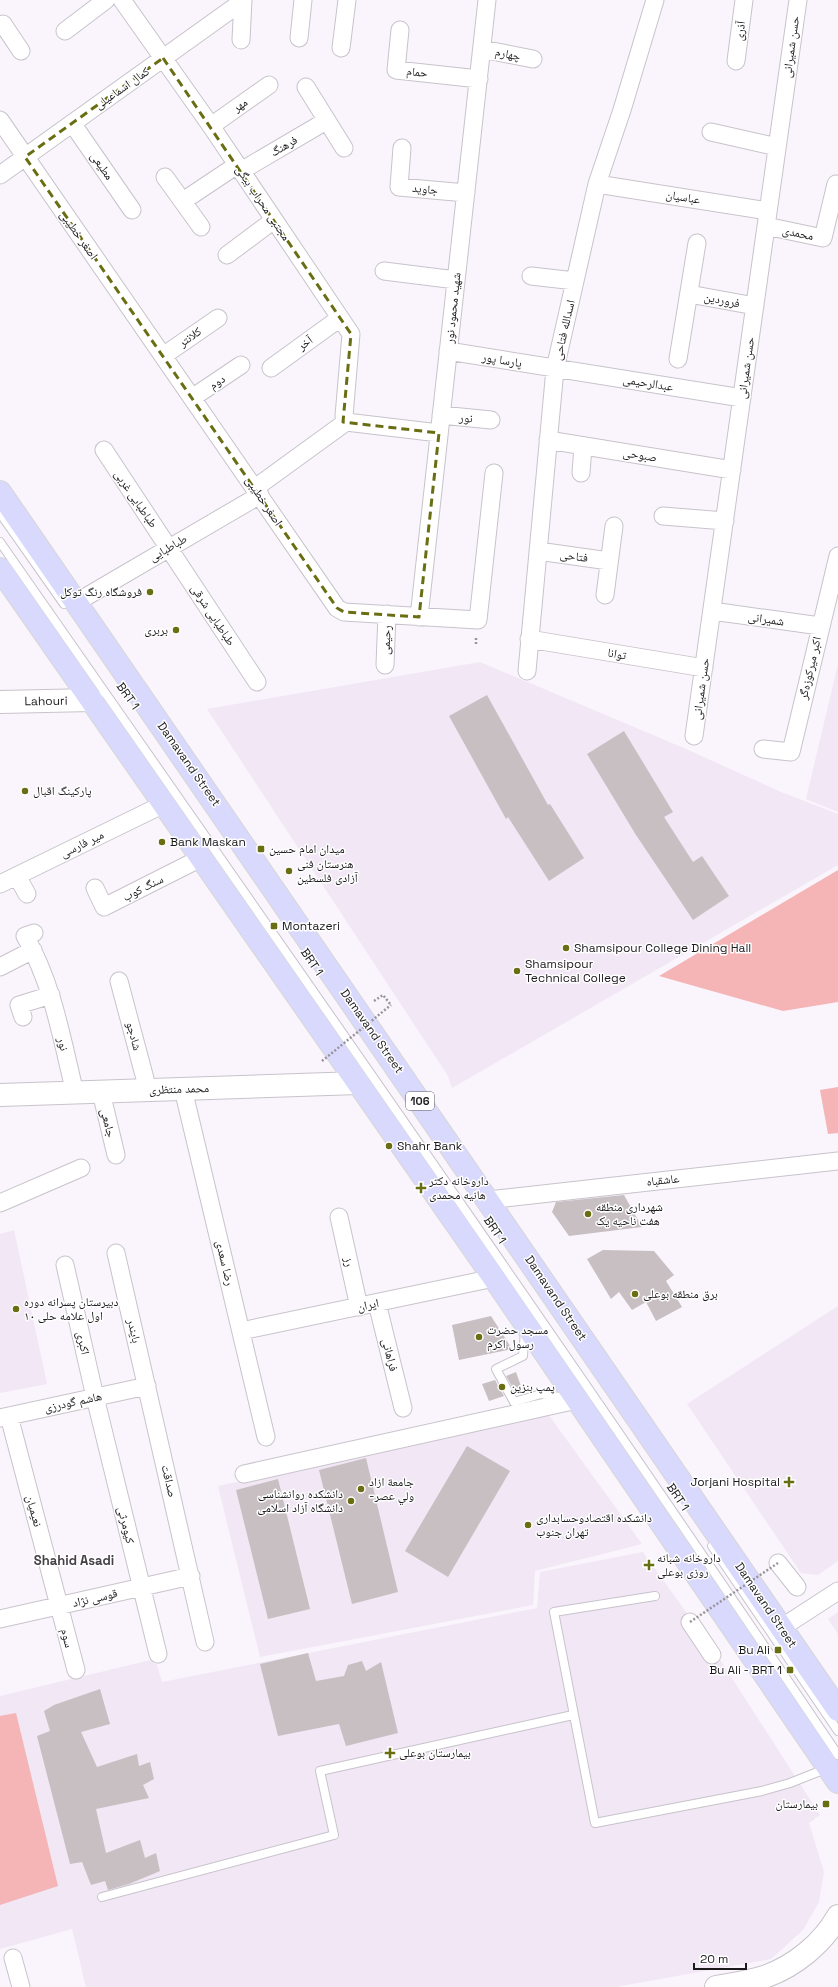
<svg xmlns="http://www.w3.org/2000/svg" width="838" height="1987" font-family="'Space Grotesk','Noto Naskh Arabic',sans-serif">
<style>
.built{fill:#f1e7f5}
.green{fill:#f5b4b5}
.building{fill:#c8bfc3}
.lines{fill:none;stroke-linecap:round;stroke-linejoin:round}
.lane-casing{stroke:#c8c3cb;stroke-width:10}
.street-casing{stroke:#c8c3cb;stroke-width:19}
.secondary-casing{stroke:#c8c3cb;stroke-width:24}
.primary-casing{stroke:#d6d6d6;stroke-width:24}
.path{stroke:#98949a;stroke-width:2.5;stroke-dasharray:2 2;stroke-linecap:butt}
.lane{stroke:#fff;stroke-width:8}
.street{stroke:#fff;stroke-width:17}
.secondary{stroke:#fff;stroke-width:22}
.primary{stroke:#d9d9fd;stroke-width:22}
.path-bridge{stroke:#98949a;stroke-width:2.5;stroke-dasharray:2 2;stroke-linecap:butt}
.marked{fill:none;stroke:#6a6e13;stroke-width:3;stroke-dasharray:8 5;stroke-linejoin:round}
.poi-dot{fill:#6a6e13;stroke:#fff;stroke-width:1.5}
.labels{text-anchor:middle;stroke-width:3;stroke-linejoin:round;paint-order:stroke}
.shield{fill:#fff;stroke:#5f5e60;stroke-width:1}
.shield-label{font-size:11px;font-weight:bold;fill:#1b191c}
.street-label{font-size:12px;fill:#1b191c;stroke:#fff}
.poi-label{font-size:12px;fill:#1b191c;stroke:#fff;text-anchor:start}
.neighbourhood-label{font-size:13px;font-weight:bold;fill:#454147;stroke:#fff}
</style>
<rect width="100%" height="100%" fill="#faf5fc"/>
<path class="built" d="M 480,662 L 686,749 L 781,792 L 838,814 L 838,865 L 452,1088 L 448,1076 L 207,709 Z
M 838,664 L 838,812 L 806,799 Z
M 14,1230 L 47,1384 L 0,1393 L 0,1234 Z
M 838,1306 L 838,1561 L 818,1575 L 801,1573 L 687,1404 Z
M 548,1414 L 642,1544 L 535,1571 L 533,1605 L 260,1657 L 218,1486 Z
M 643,1552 L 721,1661 L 820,1815 L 809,1823 L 824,1872 L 819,1902 L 803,1930 L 771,1959 L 616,1987 L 86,1987 L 72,1929 L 0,1949 L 0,1696 L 155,1659 L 162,1682 L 537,1608 L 540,1572 Z
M 838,1612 L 838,1634 L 828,1619 Z"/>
<path class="green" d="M 838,870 L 838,1002 L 783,1011 L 659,976 Z
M 838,1087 L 838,1133 L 828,1134 L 820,1090 Z
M 16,1713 L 58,1886 L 0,1905 L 0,1716 Z"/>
<path class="building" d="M 487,695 L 548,805 L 550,804 L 584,858 L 549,881 L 508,817 L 506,819 L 449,716 Z
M 624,731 L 673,812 L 664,817 L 693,862 L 702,856 L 729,896 L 693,920 L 636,835 L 587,754 Z
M 624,1195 L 642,1227 L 569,1236 L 552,1212 L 556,1202 Z
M 603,1250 L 654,1251 L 674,1275 L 666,1281 L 682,1307 L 656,1321 L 646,1302 L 632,1310 L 619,1292 L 611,1299 L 587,1259 Z
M 491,1316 L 512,1349 L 459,1360 L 452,1325 Z
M 516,1372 L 522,1389 L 515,1392 L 506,1376 Z
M 495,1380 L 504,1396 L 489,1401 L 482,1384 Z
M 467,1446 L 510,1471 L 448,1577 L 405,1551 Z
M 366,1458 L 398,1592 L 352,1604 L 319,1470 Z
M 278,1479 L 310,1609 L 268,1619 L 236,1490 Z
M 308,1653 L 316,1681 L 344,1676 L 348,1665 L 362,1661 L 366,1671 L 381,1662 L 398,1733 L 346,1746 L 339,1724 L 278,1736 L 260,1664 Z
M 100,1689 L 110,1724 L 81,1732 L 97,1767 L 137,1754 L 139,1766 L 150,1762 L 154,1779 L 143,1785 L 149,1798 L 96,1809 L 106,1853 L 140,1840 L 145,1858 L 156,1853 L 160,1871 L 129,1884 L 108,1890 L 105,1881 L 91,1885 L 82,1862 L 70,1864 L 37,1736 L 50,1731 L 44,1711 L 54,1705 Z"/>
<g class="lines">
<defs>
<path id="lane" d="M 0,513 L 64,604
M 0,542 C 281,945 563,1347 838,1755
M 525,1331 L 523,1356 L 496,1369 L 514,1402 L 541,1394 L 565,1398
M 712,1546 L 838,1731
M 655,1596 L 554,1612 L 595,1823 L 762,1791 L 790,1783 L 828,1768
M 102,1897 L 334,1835 L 320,1771 L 573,1715"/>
<path id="street" d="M 122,0 L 211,126 L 351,334 L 344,416 L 346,422
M 0,27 L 3,24 L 21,51
M 400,30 L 396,70 L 479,79
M 65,31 L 106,0
M 299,38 L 303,0
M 241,40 L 243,0
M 341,48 L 347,0
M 482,49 L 533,59
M 736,61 L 744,0
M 306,87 L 344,148
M 0,120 L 337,608 L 344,612 L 478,620 L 494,473
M 72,123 L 132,210
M 211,126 L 269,85
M 711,132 L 777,147
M 402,148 L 399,187 L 466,193
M 241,171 L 326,121
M 0,175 L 243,1
M 165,177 L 201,227
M 597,184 L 768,211
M 183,201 L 237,165
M 766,226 L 823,238 L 836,184
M 227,255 L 274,220
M 384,271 L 456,280
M 531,276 L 575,281
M 689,294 L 755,306
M 448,351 L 742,398
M 163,356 L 218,318
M 678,359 L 697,243
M 271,368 L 340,318
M 192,398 L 241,365
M 441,415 L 491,420
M 548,440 L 732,470
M 104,450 L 257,682
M 581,473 L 583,446
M 255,488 L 346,422 L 439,433
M 663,516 L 725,521
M 538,551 L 609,561
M 605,595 L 614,526
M 77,602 L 260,495
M 712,611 L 820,626
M 419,617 L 487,0
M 529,639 L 704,668
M 385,665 L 387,614
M 527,671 L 555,369 L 597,184 L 622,110 L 655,0
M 694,736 L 798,0
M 763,749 L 791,752 L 838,556
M 17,876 L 27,894
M 0,884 L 164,804
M 95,888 L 104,907 L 201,858
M 34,933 L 25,936 C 53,984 62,1040 75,1093
M 0,967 L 33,950
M 119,981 L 148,1090
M 23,1017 L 19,1005 L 51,995
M 183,1089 L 266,1437
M 101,1092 L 116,1155
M 488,1200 L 838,1161
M 0,1203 L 81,1168
M 339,1217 L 359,1307
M 116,1253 L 205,1642
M 65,1265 L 95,1397 L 158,1654
M 377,1303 L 403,1408
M 241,1331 L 494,1278
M 9,1416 L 76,1670
M 0,1418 L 147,1386
M 244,1474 L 577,1400
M 778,1563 L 797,1587
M 0,1619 L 191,1576
M 690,1622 L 712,1655
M 781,1628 L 838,1591
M 13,1958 L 21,1987"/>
<path id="secondary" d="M 0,702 L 92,700
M 0,1095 L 358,1083
M 716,1987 C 732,1984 749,1982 764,1977 C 794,1967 823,1943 838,1916"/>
<path id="primary" d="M 0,492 L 838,1710
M 0,569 L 494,1278 L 838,1782"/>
</defs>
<use href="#lane" class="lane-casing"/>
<use href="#street" class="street-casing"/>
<use href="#secondary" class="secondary-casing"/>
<use href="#primary" class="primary-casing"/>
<path class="path" d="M 476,644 L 476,636
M 374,1001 L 383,995 L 391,1005"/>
<use href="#lane" class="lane"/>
<use href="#street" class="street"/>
<use href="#secondary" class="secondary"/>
<use href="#primary" class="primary"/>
<path class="path-bridge" d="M 322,1061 L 391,1005
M 690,1622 L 778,1563"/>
</g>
<path class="marked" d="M 163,58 L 351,334 L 343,422 L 439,433 L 419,617 L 344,612 L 337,608 L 25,157 Z"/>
<g class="poi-dot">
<circle cx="150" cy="592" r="4"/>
<circle cx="176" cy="630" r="4"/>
<circle cx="25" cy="791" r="4"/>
<circle cx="162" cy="842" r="4"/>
<rect x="257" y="845" width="8" height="8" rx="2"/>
<circle cx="289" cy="871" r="4"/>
<rect x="270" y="922" width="8" height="8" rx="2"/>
<circle cx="566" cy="948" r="4"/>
<circle cx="517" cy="971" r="4"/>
<circle cx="389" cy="1146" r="4"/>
<path d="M419 1182h4v4h4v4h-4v4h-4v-4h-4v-4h4z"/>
<circle cx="588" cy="1214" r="4"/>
<circle cx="635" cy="1294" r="4"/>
<circle cx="16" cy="1309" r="4"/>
<circle cx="479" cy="1337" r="4"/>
<circle cx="502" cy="1387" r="4"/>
<path d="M787 1476h4v4h4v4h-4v4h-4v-4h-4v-4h4z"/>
<circle cx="361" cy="1489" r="4"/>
<circle cx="351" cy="1501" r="4"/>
<circle cx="528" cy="1525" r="4"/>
<path d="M647 1559h4v4h4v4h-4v4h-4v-4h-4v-4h4z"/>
<rect x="774" y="1646" width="8" height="8" rx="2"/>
<rect x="786" y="1666" width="8" height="8" rx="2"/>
<path d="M388 1747h4v4h4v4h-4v4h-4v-4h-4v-4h4z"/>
<rect x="822" y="1800" width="8" height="8" rx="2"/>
</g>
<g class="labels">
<rect class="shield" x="406" y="1092" width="28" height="18" rx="3"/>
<g class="shield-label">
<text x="420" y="1105">106</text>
</g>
<g class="street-label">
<text transform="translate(740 31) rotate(-83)" y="4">آذری</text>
<text transform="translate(791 47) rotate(-82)" y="4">حسن شمیرانی</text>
<text transform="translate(508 54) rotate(12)" y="4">چهارم</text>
<text transform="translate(417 72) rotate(6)" y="4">حمام</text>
<text transform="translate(122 88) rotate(-35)" y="4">کمال اسماعیلی</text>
<text transform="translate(240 105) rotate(-35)" y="4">مهر</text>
<text transform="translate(284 146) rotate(-30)" y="4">فرهنگ</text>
<text transform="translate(102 166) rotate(55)" y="4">مطیعی</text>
<text transform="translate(425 189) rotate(5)" y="4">جاوید</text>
<text transform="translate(683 197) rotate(9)" y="4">عباسیان</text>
<text transform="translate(263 203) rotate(56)" y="4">مجتبی محراب بیگی</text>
<text transform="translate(798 233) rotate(12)" y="4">محمدی</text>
<text transform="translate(79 235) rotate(55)" y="4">اصغر خطیبی</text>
<text transform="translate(722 300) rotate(11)" y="4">فروردین</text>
<text transform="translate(453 308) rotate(-84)" y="4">شهید محمود نور</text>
<text transform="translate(564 330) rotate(-77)" y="4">اسدالله فتاحی</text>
<text transform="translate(190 337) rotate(-35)" y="4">کلانتر</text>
<text transform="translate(305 343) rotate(-36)" y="4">آخر</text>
<text transform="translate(502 360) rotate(9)" y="4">پارسا پور</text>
<text transform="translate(746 368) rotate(-82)" y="4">حسن شمیرانی</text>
<text transform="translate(217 382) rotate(-34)" y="4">دوم</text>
<text transform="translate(648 383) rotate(9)" y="4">عبدالرحیمی</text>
<text transform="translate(466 418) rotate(6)" y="4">نور</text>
<text transform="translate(640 455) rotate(9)" y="4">صبوحی</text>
<text transform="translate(136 499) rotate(56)" y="4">طباطبایی غربی</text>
<text transform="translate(264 501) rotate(56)" y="4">اصغر خطیبی</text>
<text transform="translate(168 548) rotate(-30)" y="4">طباطبایی</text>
<text transform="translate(574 556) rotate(8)" y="4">فتاحی</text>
<text transform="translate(213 615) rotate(57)" y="4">طباطبایی شرقی</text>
<text transform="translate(766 619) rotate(8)" y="4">شمیرانی</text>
<text transform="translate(386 640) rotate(-87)" y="4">رحیمی</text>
<text transform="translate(617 654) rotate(10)" y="4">توانا</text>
<text transform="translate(810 668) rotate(-77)" y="4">اکبر میرکوزه‌گر</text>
<text transform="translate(701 689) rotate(-82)" y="4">حسن شمیرانی</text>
<text transform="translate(128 696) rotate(55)" y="4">BRT 1</text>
<text transform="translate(46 701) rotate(-1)" y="4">Lahouri</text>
<text transform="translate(189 764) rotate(55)" y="4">Damavand Street</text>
<text transform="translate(82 844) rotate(-26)" y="4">میر فارسی</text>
<text transform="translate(143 888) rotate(-27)" y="4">سنگ کوب</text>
<text transform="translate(312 962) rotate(56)" y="4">BRT 1</text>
<text transform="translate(372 1031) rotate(55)" y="4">Damavand Street</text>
<text transform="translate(134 1036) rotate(75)" y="4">شادجو</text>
<text transform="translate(63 1044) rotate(76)" y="4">نور</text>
<text transform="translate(179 1089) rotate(-2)" y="4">محمد منتظری</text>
<text transform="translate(108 1123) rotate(76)" y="4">جامعی</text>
<text transform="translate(663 1180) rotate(-6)" y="4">عاشقباه</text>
<text transform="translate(495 1230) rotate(56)" y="4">BRT 1</text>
<text transform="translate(349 1262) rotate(78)" y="4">رز</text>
<text transform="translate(225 1263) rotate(77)" y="4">رضا سعدی</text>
<text transform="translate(556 1298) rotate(56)" y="4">Damavand Street</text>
<text transform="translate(368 1305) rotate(-12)" y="4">ایران</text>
<text transform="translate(134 1331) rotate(77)" y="4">بایندر</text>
<text transform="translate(83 1343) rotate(77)" y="4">اکبری</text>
<text transform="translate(390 1355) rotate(76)" y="4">فراهانی</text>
<text transform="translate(73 1402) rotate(-12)" y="4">هاشم گودرزی</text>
<text transform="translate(169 1481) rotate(77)" y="4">صداقت</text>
<text transform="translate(678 1497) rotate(56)" y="4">BRT 1</text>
<text transform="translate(34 1511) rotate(75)" y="4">نعیمیان</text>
<text transform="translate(126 1525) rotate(76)" y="4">کیومرثی</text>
<text transform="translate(95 1598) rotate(-13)" y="4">قوسی نژاد</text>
<text transform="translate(766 1605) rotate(56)" y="4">Damavand Street</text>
<text transform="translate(67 1638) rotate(75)" y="4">سوم</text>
</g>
<g class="poi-label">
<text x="142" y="596" text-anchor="end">فروشگاه رنگ توکل</text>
<text x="168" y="634" text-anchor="end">بربری</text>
<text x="33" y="795">پارکینگ اقبال</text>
<text x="170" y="846">Bank Maskan</text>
<text x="269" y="853">میدان امام حسین</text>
<text x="297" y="868">هنرستان فنی<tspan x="297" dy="14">آزادی فلسطین</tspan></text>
<text x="282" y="930">Montazeri</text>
<text x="574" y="952">Shamsipour College Dining Hall</text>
<text x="525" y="968">Shamsipour<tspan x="525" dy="14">Technical College</tspan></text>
<text x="397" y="1150">Shahr Bank</text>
<text x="429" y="1185">داروخانه دکتر<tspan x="429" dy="14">هانیه محمدی</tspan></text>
<text x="596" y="1211">شهرداری منطقه<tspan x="596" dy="14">هفت ناحیه یک</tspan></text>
<text x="643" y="1298">برق منطقه بوعلی</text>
<text x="24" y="1306">دبیرستان پسرانه دوره<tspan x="24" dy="14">اول علامه حلی ۱۰</tspan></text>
<text x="487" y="1334">مسجد حضرت<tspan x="487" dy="14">رسول اکرم</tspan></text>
<text x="510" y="1391">پمپ بنزین</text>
<text x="369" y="1486">جامعة ازاد<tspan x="369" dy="14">-ولي عصر</tspan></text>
<text x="780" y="1486" text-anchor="end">Jorjani Hospital</text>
<text x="343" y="1498" text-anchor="end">دانشکده روانشناسی<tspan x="343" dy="14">دانشگاه آزاد اسلامی</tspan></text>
<text x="536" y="1522">دانشکده اقتصادوحسابداری<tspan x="536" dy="14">تهران جنوب</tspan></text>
<text x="657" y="1562">داروخانه شبانه<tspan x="657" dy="14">روزی بوعلی</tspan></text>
<text x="770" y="1654" text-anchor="end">Bu Ali</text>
<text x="782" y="1674" text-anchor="end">Bu Ali - BRT 1</text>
<text x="399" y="1757">بیمارستان بوعلی</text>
<text x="818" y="1808" text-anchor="end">بیمارستان</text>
</g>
<g class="neighbourhood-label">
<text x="74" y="1565">Shahid Asadi</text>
</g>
</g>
<path d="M694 1963v6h52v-6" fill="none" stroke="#1b191c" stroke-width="2"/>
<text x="700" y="1963" font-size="12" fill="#1b191c" stroke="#ffffff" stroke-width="3" paint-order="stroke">20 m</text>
</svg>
